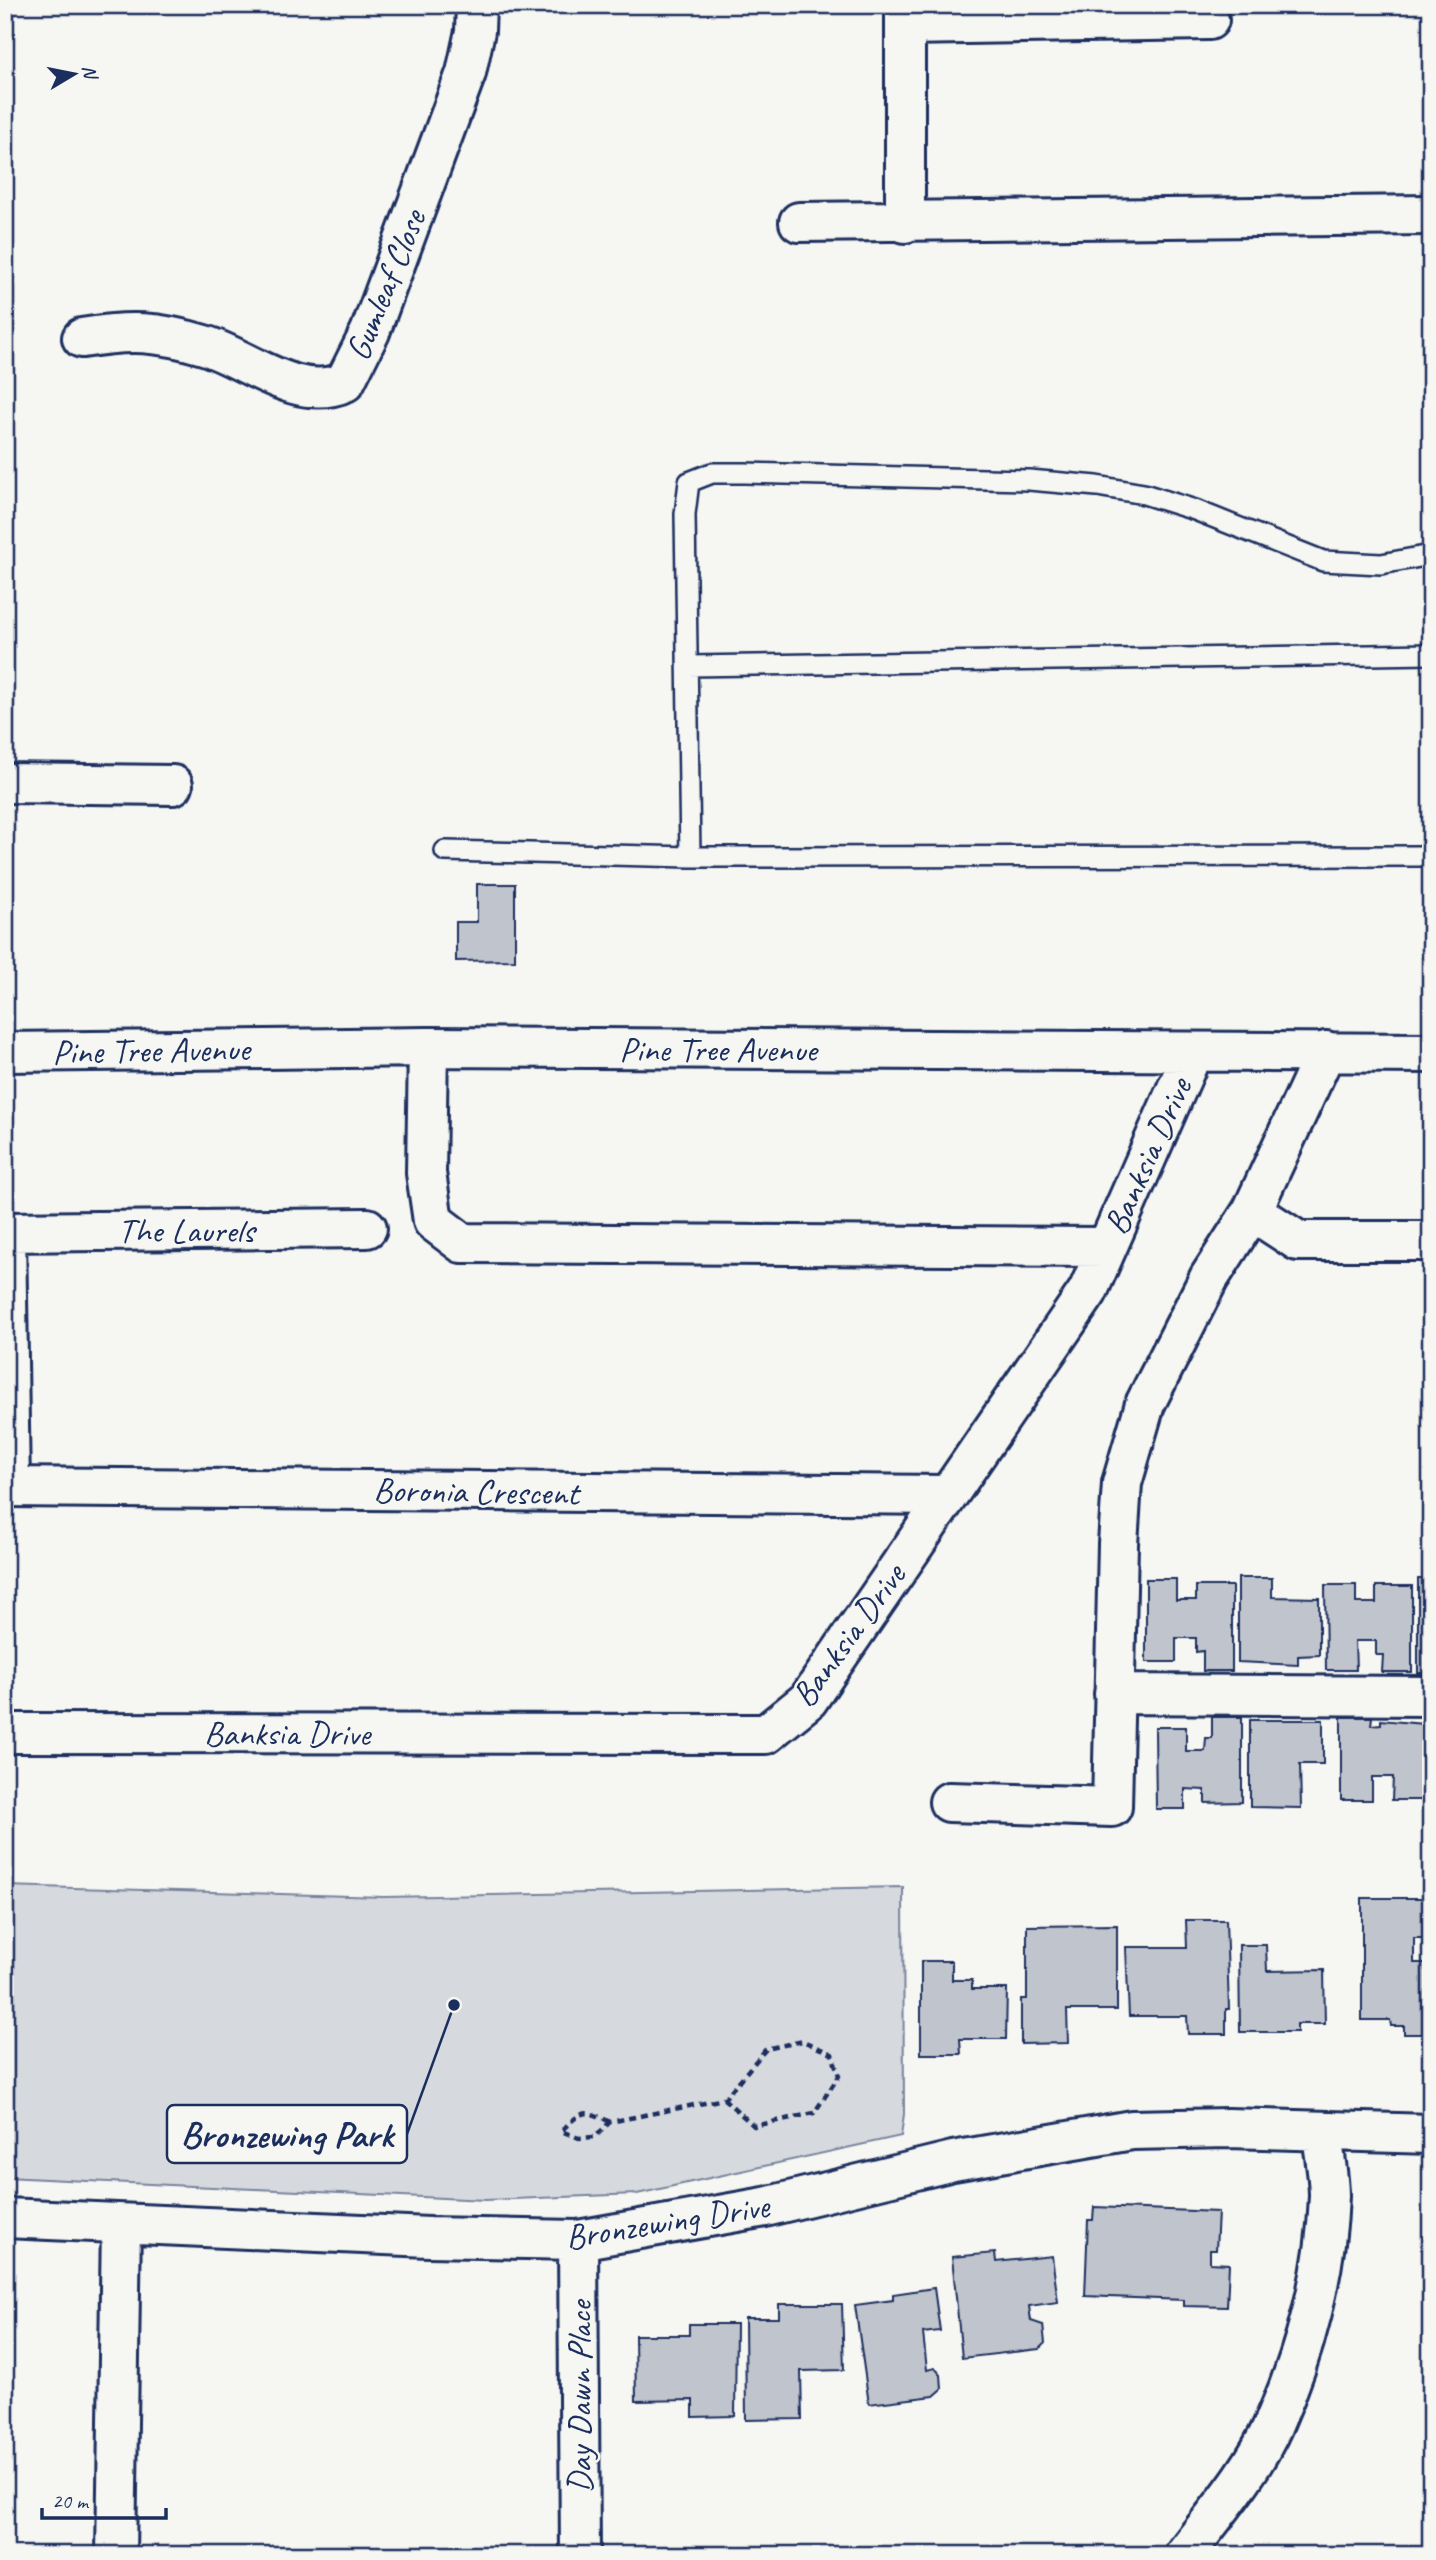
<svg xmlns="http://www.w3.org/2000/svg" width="1436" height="2560" font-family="Caveat,sans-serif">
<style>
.green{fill:#d6d9dd;stroke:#78849e;stroke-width:2}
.building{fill:#c0c4cd;stroke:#1b2f5e;stroke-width:2}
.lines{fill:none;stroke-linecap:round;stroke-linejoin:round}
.lane-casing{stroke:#1b2f5e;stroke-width:24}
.street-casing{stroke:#1b2f5e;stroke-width:44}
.path{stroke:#1b2f5e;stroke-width:4.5;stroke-dasharray:7 5;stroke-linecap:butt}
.lane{stroke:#f6f6f2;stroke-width:19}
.street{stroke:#f6f6f2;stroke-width:38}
.labels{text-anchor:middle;stroke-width:5;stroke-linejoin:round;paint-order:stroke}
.street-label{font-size:35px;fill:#1b2f5e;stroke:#f6f6f2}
.leader{fill:none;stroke:#1b2f5e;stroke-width:2.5}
.callout-dot{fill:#1b2f5e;stroke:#f6f6f2;stroke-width:2.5}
.callout{fill:#f6f6f2;stroke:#1b2f5e;stroke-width:2.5}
.callout-label{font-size:37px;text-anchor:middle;font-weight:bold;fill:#1b2f5e}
</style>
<rect width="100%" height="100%" fill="#f6f6f2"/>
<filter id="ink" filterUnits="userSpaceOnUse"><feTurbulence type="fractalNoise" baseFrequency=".0143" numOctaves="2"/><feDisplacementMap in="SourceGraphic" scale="14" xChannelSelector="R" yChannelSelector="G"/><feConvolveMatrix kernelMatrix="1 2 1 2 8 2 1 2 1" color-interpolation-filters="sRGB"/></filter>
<g filter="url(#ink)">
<path class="green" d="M 5,1886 L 384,1897 L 903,1887 L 904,2114 L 901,2136 L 637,2194 L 485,2200 L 5,2177 Z"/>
<path class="building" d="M 477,884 L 515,884 L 515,960 L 456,961 L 456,922 L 477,922 Z
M 1238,1578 L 1272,1578 L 1272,1597 L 1319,1598 L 1319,1655 L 1298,1656 L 1298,1665 L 1238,1662 Z
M 1146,1579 L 1176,1579 L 1176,1600 L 1196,1600 L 1196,1586 L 1232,1586 L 1232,1671 L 1203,1671 L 1203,1651 L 1196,1652 L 1196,1638 L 1176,1638 L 1176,1662 L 1146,1662 Z
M 1418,1579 L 1431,1579 L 1431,1673 L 1418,1673 Z
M 1325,1585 L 1356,1585 L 1356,1603 L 1376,1603 L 1376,1586 L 1412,1586 L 1412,1672 L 1382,1672 L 1383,1655 L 1376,1655 L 1376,1641 L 1355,1641 L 1356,1670 L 1326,1670 Z
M 1212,1717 L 1242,1717 L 1242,1802 L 1205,1803 L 1205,1790 L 1185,1789 L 1185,1809 L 1156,1809 L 1155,1727 L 1186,1727 L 1186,1751 L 1205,1751 L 1206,1738 L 1212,1738 Z
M 1341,1717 L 1372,1717 L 1371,1725 L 1381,1724 L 1381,1720 L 1423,1724 L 1423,1800 L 1392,1800 L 1393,1777 L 1372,1777 L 1372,1800 L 1341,1800 Z
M 1250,1720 L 1323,1720 L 1323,1764 L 1300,1764 L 1301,1808 L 1250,1807 Z
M 1362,1898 L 1429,1898 L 1429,1938 L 1414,1938 L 1414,1963 L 1431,1963 L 1431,2034 L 1404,2034 L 1404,2026 L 1391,2026 L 1390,2020 L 1362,2020 Z
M 1186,1920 L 1226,1920 L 1229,2009 L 1226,2009 L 1226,2034 L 1188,2034 L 1187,2016 L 1129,2016 L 1126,1947 L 1187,1947 Z
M 1117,1925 L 1117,2010 L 1067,2010 L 1068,2043 L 1021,2044 L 1021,1999 L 1027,1999 L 1027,1926 Z
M 1239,1945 L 1266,1945 L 1267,1971 L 1324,1970 L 1325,2024 L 1297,2024 L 1297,2032 L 1240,2032 Z
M 921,1961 L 952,1961 L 952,1980 L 972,1980 L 972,1989 L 1007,1989 L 1006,2039 L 960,2039 L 961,2054 L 921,2054 Z
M 1094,2207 L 1218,2212 L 1216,2250 L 1210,2250 L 1210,2263 L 1229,2264 L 1227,2307 L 1184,2306 L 1184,2300 L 1085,2296 L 1088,2220 L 1093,2220 Z
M 995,2253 L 996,2262 L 1052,2256 L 1058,2302 L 1029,2306 L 1031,2321 L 1043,2325 L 1045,2343 L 1039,2349 L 962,2358 L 952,2257 Z
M 934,2288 L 940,2331 L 923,2333 L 927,2370 L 935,2368 L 941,2375 L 942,2389 L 934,2396 L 869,2404 L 855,2305 L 893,2300 L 893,2294 Z
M 779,2304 L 842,2304 L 844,2370 L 801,2371 L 802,2419 L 746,2420 L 745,2318 L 779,2318 Z
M 689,2324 L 736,2324 L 735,2416 L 693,2417 L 693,2400 L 636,2401 L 635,2335 L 689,2335 Z"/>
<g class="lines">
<defs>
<path id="lane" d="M 689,666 L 1431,654
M 445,851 L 690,857 L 1431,856
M 690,857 L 685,514 L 689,482 L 712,473 L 745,473 L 1029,480 L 1097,486 L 1144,494 L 1195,510 L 1323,561 L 1381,564 L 1431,555"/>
<path id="street" d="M 905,5 L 905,223
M 905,25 L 1209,20
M 799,222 L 1431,215
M 82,338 C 130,330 157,331 204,345 C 249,359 297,403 345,382 L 370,332 L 466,73 L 475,31 L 476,5
M 5,783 L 173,785
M 428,1047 L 426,1173 L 433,1221 L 462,1243 L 1106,1247
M 5,1052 L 428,1047 L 1431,1053
M 1252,1211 L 1298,1241 L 1431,1241
M 5,1232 L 367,1228
M 6,1232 L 10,1487
M 5,1487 L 947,1495
M 1114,1694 L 1431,1696
M 5,1733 L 766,1734 L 808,1700 L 1088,1291 L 1193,1052
M 949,1802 L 1112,1807 L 1118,1544 L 1122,1483 L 1145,1404 L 1209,1278 L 1252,1211 L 1326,1051
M 5,2218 L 429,2237 L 578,2240 L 765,2207 L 953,2161 L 1132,2130 L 1228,2128 L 1431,2134
M 578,2240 L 580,2555
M 116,2555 L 121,2224
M 1184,2555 C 1216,2513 1253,2471 1274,2423 C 1305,2353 1326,2273 1329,2196 C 1329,2176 1324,2153 1322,2133"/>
</defs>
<use href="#lane" class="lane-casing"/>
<use href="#street" class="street-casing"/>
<path class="path" d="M 610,2122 C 584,2108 582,2111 561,2131 L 579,2138 L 595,2137 L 610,2122 L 724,2099 L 766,2049 L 803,2041 L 832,2054 L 839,2076 L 814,2113 L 754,2126 L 724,2099"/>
<use href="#lane" class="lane"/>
<use href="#street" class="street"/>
</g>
</g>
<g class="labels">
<g class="street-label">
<text transform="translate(385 285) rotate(-68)" y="12">Gumleaf Close</text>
<text x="718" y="1061">Pine Tree Avenue</text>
<text transform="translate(151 1050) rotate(-1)" y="12">Pine Tree Avenue</text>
<text transform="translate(1147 1156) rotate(-66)" y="12">Banksia Drive</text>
<text x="186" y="1242">The Laurels</text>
<text transform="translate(476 1491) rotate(1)" y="12">Boronia Crescent</text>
<text transform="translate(848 1635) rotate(-54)" y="12">Banksia Drive</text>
<text x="287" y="1745">Banksia Drive</text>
<text transform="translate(667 2221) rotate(-9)" y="12">Bronzewing Drive</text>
<text transform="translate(579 2397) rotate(-90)" y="12">Day Dawn Place</text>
</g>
</g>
<path class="leader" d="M454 2005L407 2134"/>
<circle class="callout-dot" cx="454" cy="2005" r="7"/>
<rect class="callout" x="167" y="2105" width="240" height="58" rx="7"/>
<g class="callout-label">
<text x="287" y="2147">Bronzewing Park</text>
</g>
<rect width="1436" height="2560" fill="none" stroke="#f6f6f2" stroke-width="28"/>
<rect x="14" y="14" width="1408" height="2532" fill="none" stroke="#1b2f5e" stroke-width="2.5" filter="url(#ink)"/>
<g transform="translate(74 74) rotate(80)" stroke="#f6f6f2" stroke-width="5" paint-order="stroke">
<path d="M0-5L12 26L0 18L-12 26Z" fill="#1b2f5e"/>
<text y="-10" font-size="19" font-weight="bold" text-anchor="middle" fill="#1b2f5e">N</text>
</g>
<path d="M42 2508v10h124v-10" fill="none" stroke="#1b2f5e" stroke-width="3.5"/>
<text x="52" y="2508" font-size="21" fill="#1b2f5e" stroke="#f6f6f2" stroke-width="5" paint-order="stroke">20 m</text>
</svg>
